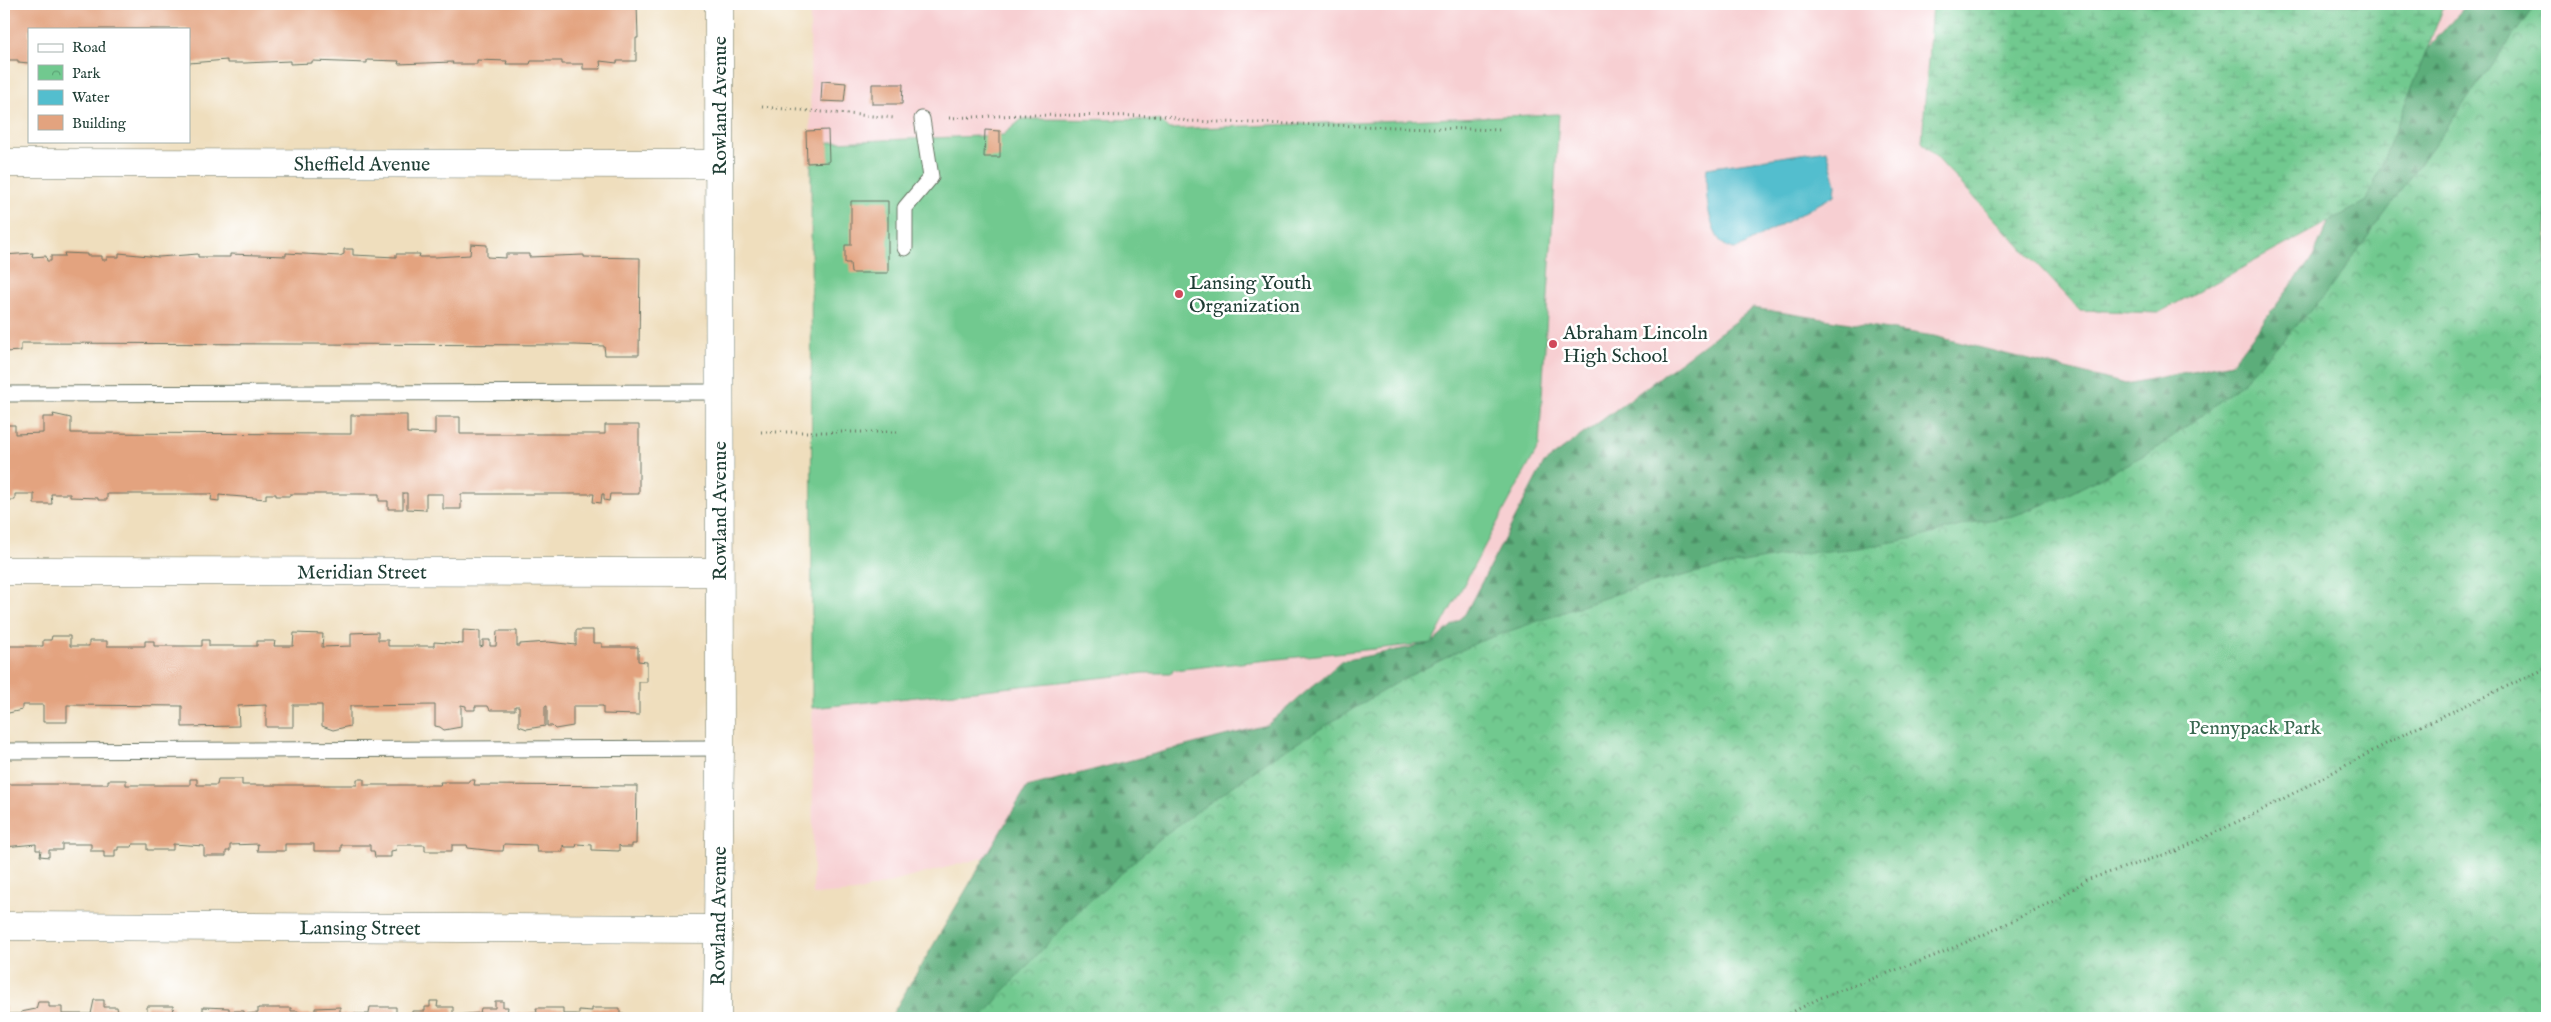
<svg xmlns="http://www.w3.org/2000/svg" width="2551" height="1022" font-family="'IM FELL English',serif">
<style>
.built{fill:#f7cfd2}
.forest{fill:url(#forest-firs);stroke:#3e7557}
.wetland{fill:url(#wetland-marsh);stroke:#488362}
.park{fill:url(#park-crowns);stroke:#488362}
.pitch{fill:#71c98f;stroke:#488362}
.water{fill:#53bece;stroke:#397e81}
.building{fill:#e3a37f}
.lines{fill:none;stroke-linecap:round;stroke-linejoin:round}
.lane-casing{stroke:#687564;stroke-width:17}
.street-casing{stroke:#687564;stroke-width:29}
.secondary-casing{stroke:#687564;stroke-width:29}
.path{stroke:#687564;stroke-width:3;stroke-dasharray:1 4;stroke-linecap:butt}
.lane{stroke:#fff;stroke-width:15}
.street{stroke:#fff;stroke-width:28}
.secondary{stroke:#fff;stroke-width:28}
.poi-dot{fill:#d1495b;stroke:#fff;stroke-width:2}
.labels{text-anchor:middle;stroke-width:5;stroke-linejoin:round;paint-order:stroke}
.street-label{font-size:20px;fill:#1f3d34;stroke:#fff}
.poi-label{font-size:20px;fill:#1f3d34;stroke:#fff;text-anchor:start}
.park-label{font-size:20px;fill:#38674f;stroke:#fff}
</style>
<defs>
<pattern id="forest-firs" width="22" height="20" patternUnits="userSpaceOnUse" patternTransform="scale(1.25)"><rect width="22" height="20" fill="#5cad7a"/><path d="M5 1l3.5 6h-7zM16 11l3.5 6h-7z" fill="#4b8e65"/></pattern>
<pattern id="wetland-marsh" width="20" height="14" patternUnits="userSpaceOnUse" patternTransform="scale(1.25)"><rect width="20" height="14" fill="#71c98f"/><path d="M1 5h8M5 5V1M11 12h8M15 12V8" fill="none" stroke="#5ca476"/></pattern>
<pattern id="park-crowns" width="20" height="18" patternUnits="userSpaceOnUse" patternTransform="scale(1.25)"><rect width="20" height="18" fill="#71c98f"/><path d="M2 6a3 3 0 1 1 6 0M12 15a3 3 0 1 1 6 0" fill="none" stroke="#5ca476"/></pattern>
</defs>
<rect width="100%" height="100%" fill="#fff"/>
<filter id="ink" filterUnits="userSpaceOnUse"><feTurbulence type="fractalNoise" baseFrequency=".02" numOctaves="2"/><feDisplacementMap in="SourceGraphic" scale="10" xChannelSelector="R" yChannelSelector="G"/><feConvolveMatrix kernelMatrix="1 2 1 2 8 2 1 2 1" color-interpolation-filters="sRGB"/></filter>
<filter id="wash" filterUnits="userSpaceOnUse"><feTurbulence type="fractalNoise" baseFrequency=".0096" numOctaves="4" result="noise"/><feDisplacementMap in="SourceGraphic" scale="20" xChannelSelector="R" yChannelSelector="G"/><feGaussianBlur stdDeviation="1.12" result="paint"/><feColorMatrix in="noise" values="0 0 0 0 0 0 0 0 0 0 0 0 0 0 0 0 0 1.4 0 .05"/><feComposite in="paint" operator="in"/></filter>
<g filter="url(#wash)">
<rect width="100%" height="100%" fill="#efdebd"/>
<path class="built" d="M 810,4 L 2528,4 L 2159,544 L 855,892 L 813,895 Z"/>
<path class="forest" d="M 2467,4 L 2547,4 L 2547,1018 L 890,1018 L 1027,787 L 1267,725 L 1342,661 L 1432,643 L 1465,614 L 1544,463 L 1753,308 L 1934,336 L 2126,384 L 2232,363 L 2313,257 L 2382,100 Z"/>
<path class="wetland" d="M 1932,4 L 2445,4 L 2367,201 L 2158,313 L 2080,310 L 1922,142 Z"/>
<path class="park" d="M 2536,4 L 2547,4 L 2547,1018 L 982,1018 L 1002,993 L 1074,915 L 1164,835 L 1274,757 L 1399,681 L 1478,642 L 1633,588 L 1711,569 L 1786,555 L 1859,548 L 1920,537 L 1971,523 L 2013,516 L 2063,497 L 2154,450 L 2214,406 L 2244,381 L 2326,294 Z"/>
<path class="pitch" d="M 1559,114 L 1539,446 L 1432,643 L 1173,670 L 1172,673 L 1145,673 L 812,708 L 811,143 L 1003,135 L 1022,119 L 1159,120 L 1169,129 Z"/>
<path class="water" d="M 1827,150 L 1836,185 L 1835,195 L 1737,249 C 1708,251 1704,189 1707,168 Z"/>
<g id="blocks">
<path class="building" d="M 4,4 L 637,4 L 638,38 L 636,38 L 636,61 L 617,61 L 617,63 L 600,61 L 601,69 L 583,69 L 583,64 L 562,64 L 562,61 L 531,61 L 530,64 L 506,64 L 507,61 L 477,60 L 477,64 L 452,64 L 453,62 L 398,64 L 399,61 L 367,60 L 367,63 L 312,61 L 312,63 L 290,64 L 290,61 L 245,63 L 227,63 L 227,60 L 189,63 L 189,29 L 29,29 L 29,63 L 18,62 L 18,60 L 4,60 Z
M 822,81 L 846,83 L 844,102 L 821,101 Z
M 872,84 L 903,84 L 902,104 L 872,104 Z
M 828,130 L 829,162 L 807,163 L 806,131 Z
M 985,130 L 1000,131 L 1000,157 L 984,157 Z
M 851,201 L 888,201 L 888,273 L 851,273 L 850,263 L 845,263 L 845,245 L 851,245 Z
M 471,244 L 487,245 L 487,257 L 506,258 L 506,254 L 529,254 L 529,257 L 584,255 L 584,257 L 640,258 L 639,355 L 605,355 L 604,346 L 576,345 L 21,343 L 21,351 L 4,352 L 4,255 L 33,253 L 32,257 L 46,256 L 47,261 L 51,261 L 51,256 L 65,256 L 64,253 L 87,254 L 87,256 L 102,256 L 102,260 L 107,260 L 107,257 L 119,257 L 119,253 L 159,257 L 198,254 L 198,257 L 230,257 L 230,254 L 286,256 L 286,253 L 340,256 L 344,254 L 344,249 L 353,249 L 353,255 L 396,257 L 396,254 L 420,254 L 419,257 L 435,257 L 470,255 Z
M 53,414 L 71,418 L 71,433 L 351,434 L 351,415 L 407,415 L 407,433 L 435,434 L 435,417 L 460,417 L 460,434 L 605,434 L 605,425 L 639,425 L 639,494 L 610,494 L 609,501 L 604,500 L 604,494 L 602,494 L 601,503 L 593,502 L 594,494 L 461,494 L 461,509 L 443,509 L 443,494 L 426,494 L 426,510 L 407,509 L 407,493 L 403,493 L 403,509 L 388,509 L 388,501 L 379,501 L 379,494 L 290,494 L 290,496 L 276,496 L 276,494 L 266,494 L 266,499 L 219,495 L 219,501 L 211,500 L 212,494 L 107,494 L 107,500 L 98,500 L 98,498 L 70,497 L 70,494 L 51,494 L 52,504 L 34,504 L 34,494 L 15,494 L 15,500 L 4,500 L 4,425 L 15,425 L 15,434 L 43,433 L 43,417 L 54,417 Z
M 463,630 L 480,631 L 480,647 L 483,646 L 483,640 L 490,640 L 490,646 L 496,646 L 497,631 L 517,631 L 517,646 L 520,646 L 520,644 L 548,642 L 576,645 L 576,630 L 593,630 L 593,643 L 602,643 L 602,647 L 638,647 L 638,661 L 647,662 L 647,682 L 639,682 L 639,715 L 603,714 L 603,706 L 573,706 L 573,726 L 555,729 L 552,726 L 547,726 L 547,706 L 545,706 L 545,726 L 527,729 L 519,726 L 519,706 L 515,706 L 515,710 L 490,710 L 488,706 L 475,706 L 475,710 L 466,710 L 466,706 L 461,705 L 461,727 L 444,730 L 440,727 L 435,726 L 435,705 L 350,706 L 350,726 L 333,730 L 322,726 L 322,705 L 293,705 L 293,727 L 266,727 L 266,705 L 238,706 L 239,726 L 182,727 L 182,706 L 67,705 L 67,722 L 43,722 L 43,705 L 22,705 L 22,710 L 4,714 L 4,646 L 43,646 L 43,640 L 51,640 L 52,636 L 70,636 L 70,646 L 89,646 L 89,641 L 107,641 L 107,646 L 145,646 L 145,641 L 154,641 L 154,646 L 202,646 L 202,640 L 209,640 L 209,646 L 257,646 L 257,641 L 275,641 L 274,646 L 293,646 L 294,633 L 323,634 L 322,647 L 351,646 L 351,633 L 378,632 L 378,640 L 388,640 L 388,646 L 434,646 L 434,642 L 463,644 Z
M 190,779 L 197,779 L 197,785 L 217,785 L 218,779 L 242,779 L 242,785 L 357,785 L 357,779 L 364,779 L 364,785 L 441,785 L 440,782 L 469,782 L 469,780 L 475,780 L 474,785 L 637,786 L 636,844 L 632,844 L 632,847 L 621,847 L 619,845 L 619,851 L 592,850 L 592,845 L 577,844 L 576,847 L 565,847 L 563,845 L 563,852 L 537,852 L 536,845 L 504,844 L 503,851 L 495,851 L 468,848 L 467,845 L 452,845 L 452,851 L 425,851 L 425,845 L 397,845 L 396,850 L 391,851 L 391,857 L 375,857 L 374,851 L 370,851 L 370,845 L 341,845 L 341,851 L 314,851 L 314,844 L 285,844 L 285,851 L 257,851 L 258,844 L 230,845 L 230,851 L 226,851 L 226,856 L 204,856 L 204,846 L 173,844 L 173,850 L 147,850 L 147,844 L 133,844 L 132,847 L 118,847 L 118,850 L 115,850 L 115,857 L 104,857 L 104,851 L 91,851 L 91,844 L 62,844 L 62,850 L 49,850 L 49,857 L 40,856 L 41,850 L 36,850 L 36,844 L 4,847 L 4,784 L 108,784 L 108,780 L 126,780 L 126,785 L 190,785 Z
M 94,1000 L 104,1000 L 104,1007 L 117,1007 L 118,1013 L 147,1013 L 147,1006 L 173,1006 L 174,1014 L 203,1014 L 203,1007 L 229,1008 L 229,1011 L 244,1011 L 244,1014 L 258,1013 L 258,1008 L 291,1008 L 291,1011 L 298,1011 L 300,1014 L 315,1014 L 315,1008 L 340,1007 L 340,1014 L 369,1014 L 370,1007 L 396,1007 L 396,1014 L 412,1014 L 412,1011 L 425,1011 L 425,1007 L 430,1007 L 430,1001 L 438,1001 L 437,1007 L 453,1007 L 453,1015 L 480,1013 L 481,1008 L 495,1008 L 495,1001 L 503,1001 L 503,1007 L 508,1007 L 507,1014 L 537,1012 L 536,1008 L 563,1008 L 563,1014 L 579,1014 L 579,1010 L 592,1011 L 592,1008 L 620,1008 L 620,1014 L 636,1014 L 636,1018 L 4,1018 L 4,1007 L 6,1007 L 5,1014 L 21,1014 L 21,1012 L 36,1009 L 38,1002 L 49,1002 L 49,1007 L 62,1007 L 62,1014 L 91,1014 Z"/>
</g>
</g>
<g filter="url(#ink)">
<use href="#blocks" fill-opacity="0" stroke="#687564" stroke-width="1"/>
<g class="lines">
<defs>
<path id="lane" d="M 905,248 L 905,208 L 931,177 L 922,119
M 4,394 L 719,392
M 4,751 L 720,748"/>
<g id="street">
<path id="s1" d="M 4,163 L 719,164"/>
<path id="s2" d="M 4,571 L 719,572"/>
<path id="s3" d="M 4,926 L 716,929"/>
</g>
<g id="secondary">
<path id="s4" d="M 717,1018 L 720,748 L 719,4"/>
</g>
</defs>
<use href="#lane" class="lane-casing"/>
<use href="#street" class="street-casing"/>
<use href="#secondary" class="secondary-casing"/>
<path class="path" d="M 762,107 L 896,118
M 949,118 L 1020,115 L 1168,116 L 1186,121 L 1503,130
M 761,432 L 900,432
M 1781,1018 L 1820,998 L 1934,956 L 1985,934 L 2060,898 L 2086,880 L 2176,851 L 2262,810 L 2412,730 L 2547,668"/>
<use href="#lane" class="lane"/>
<use href="#street" class="street"/>
<use href="#secondary" class="secondary"/>
</g>
</g>
<g class="poi-dot">
<circle cx="1179" cy="294" r="5"/>
<circle cx="1553" cy="344" r="5"/>
</g>
<g class="labels">
<g class="street-label">
<text transform="translate(719 106) rotate(-90)" y="7">Rowland Avenue</text>
<text dy="7" stroke="none"><textPath href="#s1" startOffset="358">Sheffield Avenue</textPath></text>
<text transform="translate(719 511) rotate(-90)" y="7">Rowland Avenue</text>
<text dy="7" stroke="none"><textPath href="#s2" startOffset="358">Meridian Street</textPath></text>
<text dy="7" stroke="none"><textPath href="#s4" startOffset="102">Rowland Avenue</textPath></text>
<text dy="7" stroke="none"><textPath href="#s3" startOffset="356">Lansing Street</textPath></text>
</g>
<g class="poi-label">
<text x="1189" y="289">Lansing Youth<tspan x="1189" dy="23">Organization</tspan></text>
<text x="1563" y="339">Abraham Lincoln<tspan x="1563" dy="23">High School</tspan></text>
</g>
<g class="park-label">
<text x="2255" y="734">Pennypack Park</text>
</g>
</g>
<rect width="2551" height="1022" fill="none" stroke="#fff" stroke-width="20"/>
<rect x="28" y="28" width="162" height="115" fill="#ffffff" stroke="#a5b1ae"/>
<rect x="38" y="44" width="25" height="8" fill="#ffffff" stroke="#a5b1ae"/>
<text x="72" y="52" font-size="15" fill="#1f3d34">Road</text>
<rect x="38" y="65" width="25" height="15" fill="url(#park-crowns)" stroke="#a5b1ae"/>
<text x="72" y="78" font-size="15" fill="#1f3d34">Park</text>
<rect x="38" y="90" width="25" height="15" fill="#53bece" stroke="#a5b1ae"/>
<text x="72" y="102" font-size="15" fill="#1f3d34">Water</text>
<rect x="38" y="115" width="25" height="15" fill="#e3a37f" stroke="#a5b1ae"/>
<text x="72" y="128" font-size="15" fill="#1f3d34">Building</text>
</svg>
